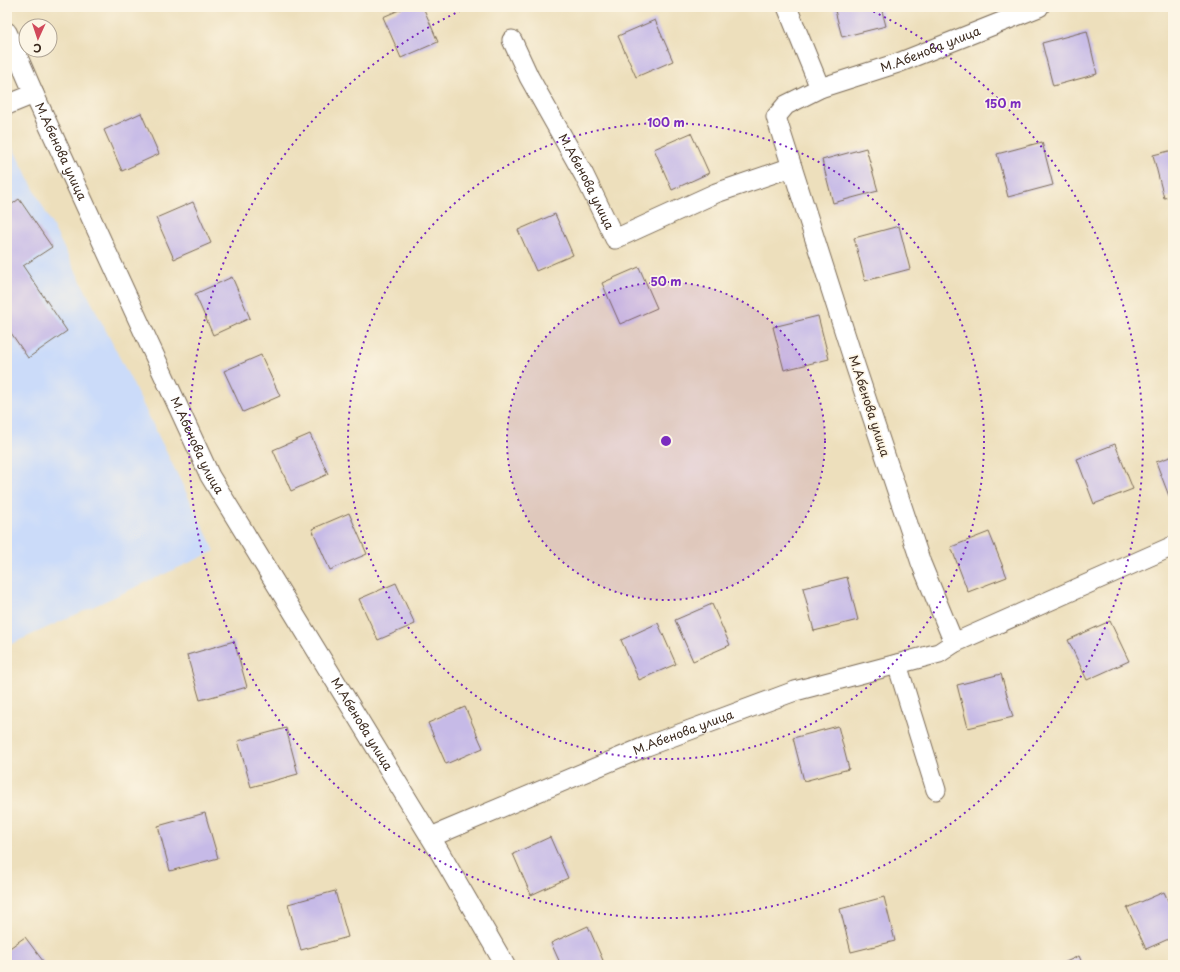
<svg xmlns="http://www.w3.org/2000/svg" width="1180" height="972" font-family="'Playpen Sans',sans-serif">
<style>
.built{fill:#cbdbf9}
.building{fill:#c6bae7}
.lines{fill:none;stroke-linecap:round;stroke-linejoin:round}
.minor-casing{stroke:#796955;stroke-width:21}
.minor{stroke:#fff;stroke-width:19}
.ring{fill:none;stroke:#7b2cbf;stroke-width:2;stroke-dasharray:2 4}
.labels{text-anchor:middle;stroke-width:3.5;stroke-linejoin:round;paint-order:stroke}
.street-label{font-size:12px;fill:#3b2a1e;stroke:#fcf5e5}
.centre{fill:#7b2cbf;stroke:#fcf5e5;stroke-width:2}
.ring-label{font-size:12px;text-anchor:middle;font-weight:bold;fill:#7b2cbf;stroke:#fcf5e5;stroke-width:3.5;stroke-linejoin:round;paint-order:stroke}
</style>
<rect width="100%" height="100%" fill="#fcf5e5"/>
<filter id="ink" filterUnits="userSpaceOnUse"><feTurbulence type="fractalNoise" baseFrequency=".025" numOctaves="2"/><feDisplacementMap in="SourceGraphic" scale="8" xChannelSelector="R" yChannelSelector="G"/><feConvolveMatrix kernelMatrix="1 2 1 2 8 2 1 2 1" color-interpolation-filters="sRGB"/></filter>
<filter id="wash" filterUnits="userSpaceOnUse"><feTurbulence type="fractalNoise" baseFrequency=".012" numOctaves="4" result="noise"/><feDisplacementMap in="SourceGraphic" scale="16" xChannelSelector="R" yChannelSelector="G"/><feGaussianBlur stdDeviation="0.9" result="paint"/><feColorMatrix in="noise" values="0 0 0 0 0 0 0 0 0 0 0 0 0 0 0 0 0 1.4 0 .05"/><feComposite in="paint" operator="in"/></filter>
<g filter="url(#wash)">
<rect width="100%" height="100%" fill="#eddfbc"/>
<path class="built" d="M 10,142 L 130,378 L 215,551 L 7,646 L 7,145 Z"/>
<g id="blocks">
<path class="building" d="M 406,7 L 423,7 L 438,42 L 401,58 L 383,17 Z
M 834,7 L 881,7 L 886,26 L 842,37 Z
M 655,20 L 673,61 L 636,77 L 618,36 Z
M 1087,31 L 1097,74 L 1053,86 L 1042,43 Z
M 141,113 L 159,154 L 122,171 L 104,130 Z
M 691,133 L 709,173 L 672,190 L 654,149 Z
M 1042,142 L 1053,185 L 1008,197 L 997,154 Z
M 866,148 L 878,191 L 833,203 L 822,160 Z
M 1173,150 L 1173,196 L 1164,198 L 1153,155 Z
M 19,199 L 52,247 L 23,266 L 67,331 L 28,358 L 7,327 L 7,208 Z
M 193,202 L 211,243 L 174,259 L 156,218 Z
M 555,214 L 573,255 L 536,271 L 518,230 Z
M 899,226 L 910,269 L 865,281 L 854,238 Z
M 639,267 L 657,308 L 620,324 L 602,283 Z
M 232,277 L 250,318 L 213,335 L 195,294 Z
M 818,316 L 829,359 L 784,370 L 773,327 Z
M 261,355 L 280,396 L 243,412 L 224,371 Z
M 310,434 L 328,474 L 291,491 L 273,450 Z
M 1115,444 L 1133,489 L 1094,504 L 1077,459 Z
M 1173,456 L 1173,495 L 1169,496 L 1156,462 Z
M 349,513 L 367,554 L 330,570 L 312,529 Z
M 989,532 L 1007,577 L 968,592 L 951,547 Z
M 847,577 L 858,620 L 814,631 L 803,588 Z
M 396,583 L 415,624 L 378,640 L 359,599 Z
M 712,604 L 730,645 L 693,661 L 675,620 Z
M 1110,621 L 1129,661 L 1087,680 L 1068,640 Z
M 658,623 L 676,664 L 639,680 L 621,640 Z
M 234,641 L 247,687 L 200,700 L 187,655 Z
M 1001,674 L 1013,717 L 968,728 L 957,685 Z
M 465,707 L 483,748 L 446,764 L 428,723 Z
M 838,726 L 849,769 L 804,781 L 793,738 Z
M 286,728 L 298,774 L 251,787 L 238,741 Z
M 205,813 L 218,858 L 170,871 L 158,826 Z
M 550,837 L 568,878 L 531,895 L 513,854 Z
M 335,891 L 348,937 L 301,950 L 288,904 Z
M 1164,892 L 1173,911 L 1173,937 L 1146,949 L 1127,908 Z
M 884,897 L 895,941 L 851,952 L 840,909 Z
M 588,926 L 605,965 L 561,965 L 551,943 Z
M 25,937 L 46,965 L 7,965 L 7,950 Z
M 1079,956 L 1083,965 L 1059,965 Z"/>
</g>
</g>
<g filter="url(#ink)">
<use href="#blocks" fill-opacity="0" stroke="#796955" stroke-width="1"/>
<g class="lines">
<defs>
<g id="minor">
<path d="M 787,7 L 820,88"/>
<path id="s1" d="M 7,32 L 34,94 L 210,476 L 439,851 L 505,965"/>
<path id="s2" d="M 512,40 L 529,77 L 584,175 L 615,239 L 716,193 L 792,167"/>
<path d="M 7,105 L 34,94"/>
<path id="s3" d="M 954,643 L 921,563 L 856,368 L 776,117 L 786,105 L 820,88 L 898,63 L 1039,7"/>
<path d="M 897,664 L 936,790"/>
<path id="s4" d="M 431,837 L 647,746 L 795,691 L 939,653 L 954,643 L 1173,546"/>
</g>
</defs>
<use href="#minor" class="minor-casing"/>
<use href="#minor" class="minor"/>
</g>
</g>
<circle cx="666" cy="441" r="159" fill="#7b2cbf" fill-opacity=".12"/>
<g class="ring">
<circle cx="666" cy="441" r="159"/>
<circle cx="666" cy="441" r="318"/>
<path d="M868 9A477 477 0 1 1 464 9"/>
</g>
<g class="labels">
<g class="street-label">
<text dy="4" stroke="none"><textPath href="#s3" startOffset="726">М.Абенова улица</textPath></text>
<text dy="4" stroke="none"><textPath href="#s1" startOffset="131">М.Абенова улица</textPath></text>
<text dy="4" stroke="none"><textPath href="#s2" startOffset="160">М.Абенова улица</textPath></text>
<text transform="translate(869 406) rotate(72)" y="4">М.Абенова улица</text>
<text dy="4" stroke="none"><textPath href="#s1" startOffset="455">М.Абенова улица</textPath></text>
<text dy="4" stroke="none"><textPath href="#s1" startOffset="779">М.Абенова улица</textPath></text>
<text dy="4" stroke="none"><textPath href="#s4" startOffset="273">М.Абенова улица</textPath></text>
</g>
</g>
<circle cx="666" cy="441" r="6" class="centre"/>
<g class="ring-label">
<text x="1003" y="108">150 m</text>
<text x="666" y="127">100 m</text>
<text x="666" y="286">50 m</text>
</g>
<rect width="1180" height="972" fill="none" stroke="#fcf5e5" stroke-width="24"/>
<g transform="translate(38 38) rotate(183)"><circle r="19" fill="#fcf5e5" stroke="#afa495"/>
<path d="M0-3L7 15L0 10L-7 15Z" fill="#d1495b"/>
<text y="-6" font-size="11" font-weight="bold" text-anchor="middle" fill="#3b2a1e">С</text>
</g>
</svg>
